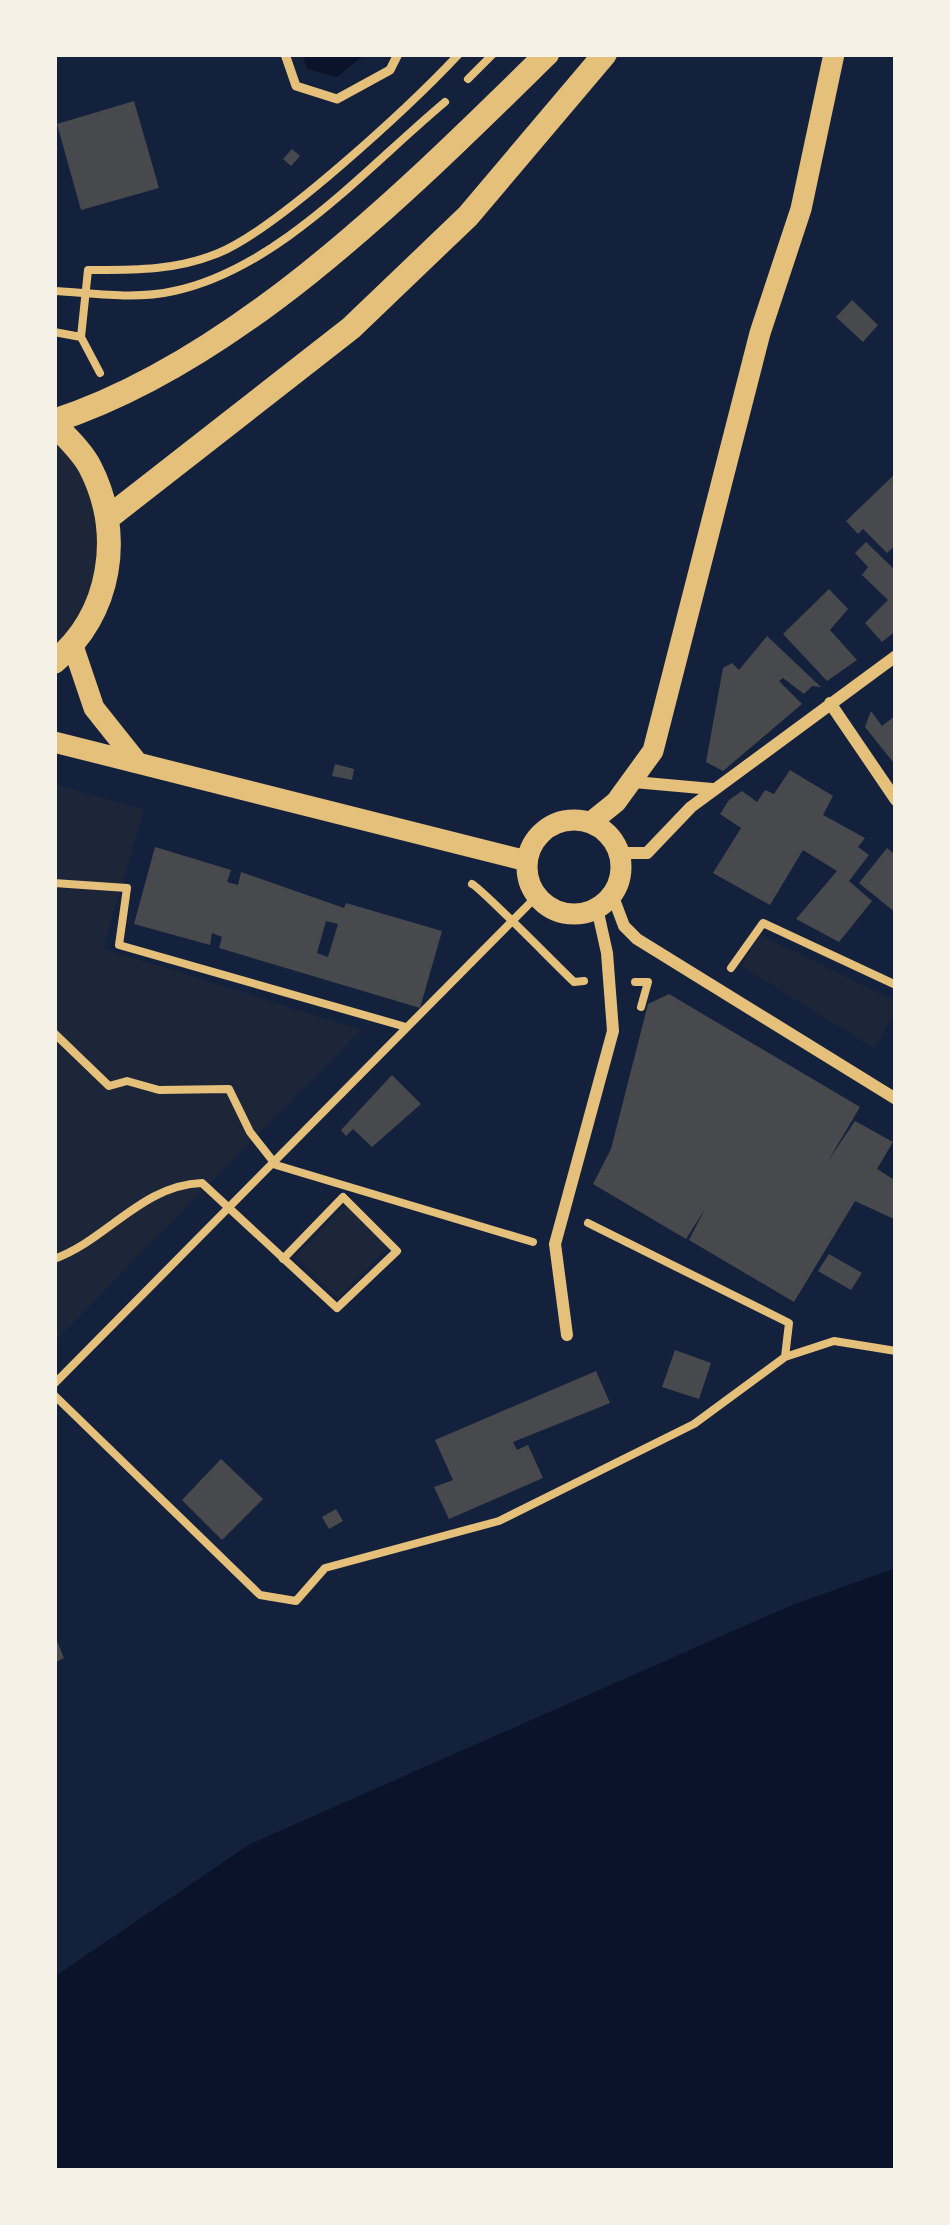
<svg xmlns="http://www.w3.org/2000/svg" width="950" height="2225" font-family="Inter,sans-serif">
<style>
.green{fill:#1d2539}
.water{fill:#0b132b}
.building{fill:#48494c;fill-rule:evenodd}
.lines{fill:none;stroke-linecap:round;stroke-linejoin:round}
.path{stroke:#e5c07b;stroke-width:8}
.service{stroke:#e5c07b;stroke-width:9}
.minor{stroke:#e5c07b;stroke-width:12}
.tertiary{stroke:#e5c07b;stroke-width:21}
.secondary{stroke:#e5c07b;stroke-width:24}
</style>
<rect width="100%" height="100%" fill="#14213d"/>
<path class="green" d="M 54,424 L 89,464 L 109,563 L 54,662 Z
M 54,784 L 144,810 L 103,948 L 361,1030 L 54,1342 Z
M 760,935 L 896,1001 L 896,1012 L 874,1048 L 741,966 Z
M 345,1205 L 388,1247 L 338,1298 L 295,1257 Z"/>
<path class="water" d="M 302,54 L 364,54 L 364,55 L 337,77 L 307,69 Z
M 896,1568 L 896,2171 L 54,2171 L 54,1977 L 250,1844 L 792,1605 Z"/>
<path class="building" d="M 134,101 L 159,188 L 81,210 L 57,124 Z
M 292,149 L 300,156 L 291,166 L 283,159 Z
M 852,300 L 878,325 L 863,342 L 836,317 Z
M 896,473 L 896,545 L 887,553 L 863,529 L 858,534 L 846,521 Z
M 866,542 L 896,571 L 896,631 L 882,642 L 865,623 L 888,600 L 862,575 L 868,567 L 855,553 Z
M 829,589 L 848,609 L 830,630 L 857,660 L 827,681 L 783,634 Z
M 767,636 L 821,687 L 812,686 L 804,694 L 783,678 L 779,681 L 802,704 L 723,771 L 706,762 L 723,668 L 732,663 L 739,670 Z
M 871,711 L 882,726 L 896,715 L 893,762 L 865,727 Z
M 335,764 L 354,769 L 352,780 L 332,776 Z
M 790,770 L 833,796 L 823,815 L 865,838 L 858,847 L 869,855 L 849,881 L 872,901 L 839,942 L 796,919 L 837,871 L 803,850 L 770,905 L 713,873 L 741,828 L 720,814 L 729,800 L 742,791 L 757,802 L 765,790 L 774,794 Z
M 155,847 L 231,870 L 227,882 L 238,885 L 241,872 L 344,908 L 346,903 L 442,931 L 420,1008 L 219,948 L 222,937 L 212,933 L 210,945 L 134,924 ZM 326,921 L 338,924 L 328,957 L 317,953 Z
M 887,848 L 896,855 L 896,913 L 859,883 Z
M 669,994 L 860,1107 L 828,1161 L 855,1121 L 893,1142 L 877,1169 L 896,1181 L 896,1220 L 855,1201 L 794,1302 L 689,1240 L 705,1209 L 686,1239 L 593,1184 L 611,1149 L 648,1004 Z
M 392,1075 L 421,1104 L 372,1147 L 353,1129 L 346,1136 L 341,1130 Z
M 829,1254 L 862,1273 L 851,1290 L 818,1271 Z
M 675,1350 L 711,1363 L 699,1399 L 662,1387 Z
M 596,1371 L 610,1403 L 513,1442 L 517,1450 L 528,1445 L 543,1478 L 449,1519 L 434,1487 L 453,1480 L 435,1440 Z
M 221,1459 L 263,1499 L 222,1540 L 182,1500 Z
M 336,1509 L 343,1521 L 329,1529 L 322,1517 Z
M 54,1634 L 64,1658 L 54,1663 Z"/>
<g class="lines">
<path class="path" d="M 468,79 L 493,54
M 54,291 C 94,293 134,300 174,291 C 278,269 366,168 445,102
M 54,332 L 81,337 L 88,270 C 133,270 173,271 216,254 C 276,231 412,104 459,54
M 81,337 L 100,373
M 54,883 L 127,888 L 119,945 L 406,1027
M 472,884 C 480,887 558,967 574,982 L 584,981
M 731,968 L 763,923 L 896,985
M 635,982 L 648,982 L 641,1007
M 54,1033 L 109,1086 L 127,1081 L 159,1090 L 229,1089 L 250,1132 L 276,1165 L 533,1242
M 588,1223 L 789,1323 L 785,1357
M 54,1259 C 107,1240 142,1185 202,1183 L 337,1308 L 397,1251 L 343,1197 L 283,1259
M 54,1384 L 537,896
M 54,1395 L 260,1595 L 296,1601 L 325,1568 L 499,1521 L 694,1424 L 785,1357 L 834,1341 L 896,1351"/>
<path class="service" d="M 285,54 L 296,86 L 337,99 L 390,70 L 398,54"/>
<path class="minor" d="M 830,703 L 896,800
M 634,782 L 712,789
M 619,853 L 647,853 L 691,807 L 896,656
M 612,894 L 624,926 L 637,939 L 896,1099
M 567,1335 L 555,1244 L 613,1031 L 607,953 L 597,908"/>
<path class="tertiary" d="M 73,646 L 94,708 L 137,762
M 54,742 L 527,861
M527 867a47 47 0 1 1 94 0a47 47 0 1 1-94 0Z
M 590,823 L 616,802 L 653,751 L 760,333 L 801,209 L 834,54"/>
<path class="secondary" d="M 54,421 C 240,360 409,189 547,54
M 54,424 C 66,437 82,451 90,467 C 124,533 112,614 54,662
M 109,517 L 351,328 L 468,216 L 605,54"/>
</g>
<rect width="950" height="2225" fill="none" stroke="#f6f1e7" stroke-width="114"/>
</svg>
